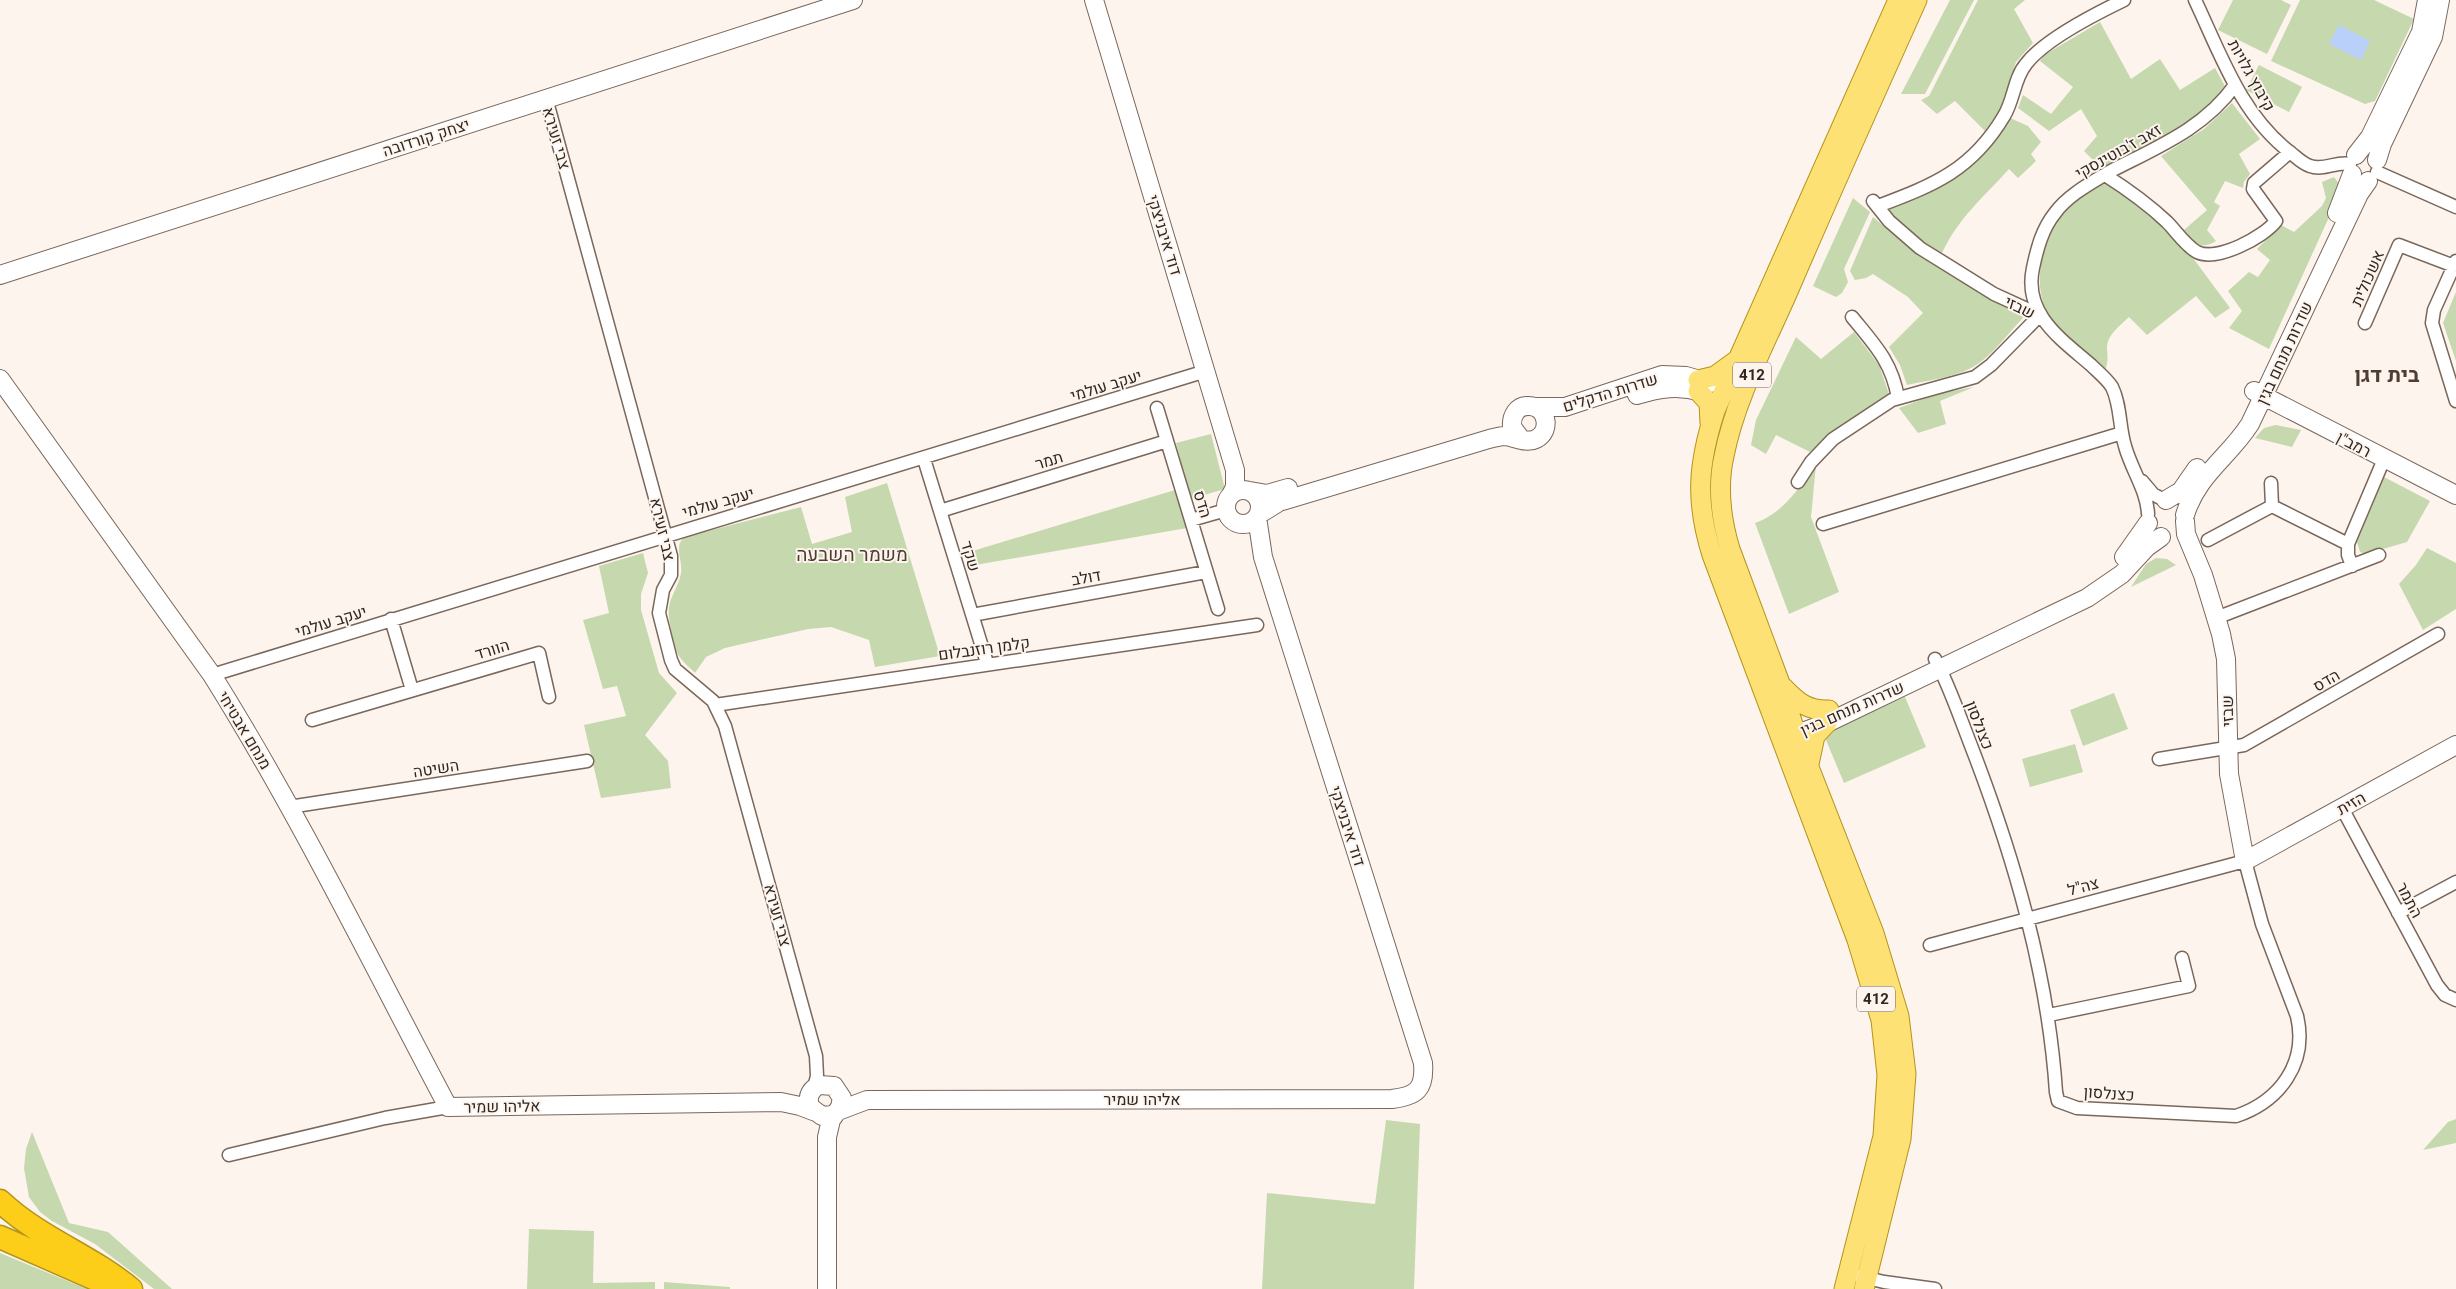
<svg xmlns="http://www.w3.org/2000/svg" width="2456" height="1289" font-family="Roboto,Heebo,sans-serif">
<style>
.green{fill:#c6d8ae}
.water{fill:#b9d0fb}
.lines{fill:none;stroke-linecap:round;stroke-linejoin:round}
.street-casing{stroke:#7a675a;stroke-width:15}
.secondary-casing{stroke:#7a675a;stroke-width:20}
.primary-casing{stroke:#b4931c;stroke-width:21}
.highway-casing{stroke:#b4931c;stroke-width:25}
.street{stroke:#fff;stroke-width:12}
.secondary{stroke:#fff;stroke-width:18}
.primary{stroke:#fde175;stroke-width:19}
.highway{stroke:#fccd19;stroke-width:22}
.labels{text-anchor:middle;stroke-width:4;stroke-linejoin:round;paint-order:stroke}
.shield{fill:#fdf4ee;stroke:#6d645e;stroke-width:1}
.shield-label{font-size:15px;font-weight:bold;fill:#2f2721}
.street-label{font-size:16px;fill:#2f2721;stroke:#fdf4ee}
.quarter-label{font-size:19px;fill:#4f3d31;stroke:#fdf4ee}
.district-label{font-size:21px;font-weight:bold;fill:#4f3d31;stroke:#fdf4ee}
</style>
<rect width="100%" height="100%" fill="#fdf4ee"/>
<path class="green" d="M 1950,0 L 1974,0 L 1925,94 L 1901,94 Z
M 1978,0 L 2025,0 L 2014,9 L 2033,43 L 2016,62 L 2001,108 L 1985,131 L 1955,101 L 1937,114 L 1921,100 L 1929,96 Z
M 2233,0 L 2281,0 L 2291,5 L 2267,54 L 2218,30 Z
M 2300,0 L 2374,0 L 2414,19 L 2375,101 L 2365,104 L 2271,61 Z
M 2100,22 L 2131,79 L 2160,59 L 2180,90 L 2215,68 L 2225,86 L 2209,108 L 2186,124 L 2098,171 L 2093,160 L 2084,151 L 2097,136 L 2081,109 L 2049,131 L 2018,108 L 2023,95 L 2051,114 L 2073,87 L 2040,61 L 2044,55 Z
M 2259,65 L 2302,87 L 2289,112 L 2246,90 Z
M 2232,103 L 2260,139 L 2239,154 L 2250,174 L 2244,182 L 2243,188 L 2225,181 L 2214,202 L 2220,206 L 2207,230 L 2216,241 C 2200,251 2194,242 2184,230 L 2207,210 L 2161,156 L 2204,129 Z
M 2010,118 L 2028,126 L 2041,142 L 2031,154 L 2036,161 L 2018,178 L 2009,169 C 1983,198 1959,217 1942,253 L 1920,240 L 1885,208 L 1912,198 Z
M 2334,177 L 2340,185 L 2340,193 L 2269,349 L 2229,328 L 2242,311 L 2228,291 L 2249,272 L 2258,277 L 2270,260 L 2257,249 L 2281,225 L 2294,232 L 2322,206 L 2326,198 L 2322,182 Z
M 2106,180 L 2171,234 L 2193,258 L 2230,308 L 2215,318 L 2196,296 L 2147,335 L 2129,317 C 2121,325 2108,334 2107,346 C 2107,355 2109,361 2105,370 C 2092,357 2056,328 2048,314 C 2030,282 2044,231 2068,206 C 2079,196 2094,188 2106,180 Z
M 1853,198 L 1870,212 L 1844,269 L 1848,282 L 1842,293 L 1836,297 L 1813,286 Z
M 1873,217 L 1917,254 L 1945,268 L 1980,294 L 2024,317 C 2008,333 1991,358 1971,368 C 1951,378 1929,380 1907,385 L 1900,365 L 1889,347 L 1923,313 L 1908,297 L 1873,274 L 1866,278 L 1855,280 L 1850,271 Z
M 2456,292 L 2456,361 L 2443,323 Z
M 1854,332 L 1879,365 L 1889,394 L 1824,439 L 1810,452 L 1776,435 L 1766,454 L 1751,445 L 1756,420 L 1796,337 L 1821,359 Z
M 1974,387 L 1940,401 L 1946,424 L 1918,433 L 1899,408 L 1936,394 Z
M 2276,425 L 2301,430 L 2292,447 L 2255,438 L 2264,428 Z
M 1211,434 L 1225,489 L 1190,499 L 1176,443 Z
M 1816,465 L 1811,517 L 1839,592 L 1789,614 L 1755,523 C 1783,513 1798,489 1816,465 Z
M 2384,477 L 2430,501 L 2407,542 L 2366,554 L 2360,552 L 2357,542 Z
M 887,483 L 940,656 L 875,667 L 869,640 L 831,627 L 808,629 L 725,648 L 706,657 L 695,673 C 690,668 683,662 679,656 C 674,648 667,616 669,607 C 671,595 679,585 681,573 C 683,561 673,545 685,537 L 801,507 L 812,544 L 852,532 L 845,497 Z
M 1175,490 L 1187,528 L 970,566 L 966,553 Z
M 2427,548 L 2456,563 L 2456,609 L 2423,630 L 2399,584 L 2416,565 Z
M 643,553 L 648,573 L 641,594 L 641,610 L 659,673 L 677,693 L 645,735 L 668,761 L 671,788 L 601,798 L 584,725 L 626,716 L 617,686 L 603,689 L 583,620 L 609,613 L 599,566 Z
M 2156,558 L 2167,559 L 2176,565 L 2131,587 L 2146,564 Z
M 2114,693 L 2128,729 L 2083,746 L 2070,710 Z
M 1905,697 L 1926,747 L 1844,783 L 1823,733 Z
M 2075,744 L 2083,772 L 2030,787 L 2022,759 Z
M 2456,1119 L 2456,1143 L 2423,1150 L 2448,1122 Z
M 1386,1120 L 1420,1124 L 1414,1289 L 1262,1289 L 1267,1193 L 1375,1204 Z
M 32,1132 L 69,1223 L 108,1232 L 172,1289 L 154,1289 L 95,1244 L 52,1221 L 40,1212 L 29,1197 L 24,1168 L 26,1149 Z
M 529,1229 L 594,1231 L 593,1283 L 655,1282 L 655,1289 L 527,1289 Z
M 0,1253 L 87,1289 L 0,1289 Z
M 664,1282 L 730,1287 L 730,1289 L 664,1289 Z"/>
<path class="water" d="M 2339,25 L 2370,41 L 2361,60 L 2329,44 Z"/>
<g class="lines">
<defs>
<path id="street" d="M 2195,0 C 2221,55 2241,115 2291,153 C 2296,157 2303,164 2310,166 C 2324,171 2336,161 2350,164
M 546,98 L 671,556 L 671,575 L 663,590 L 659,613 L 671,660 L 675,669 L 713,701 L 725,726 L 816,1056 L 817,1076 L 814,1088
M 2377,172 L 2456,207
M 2105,175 C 2127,189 2148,204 2167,222 C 2176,231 2186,246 2197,252 C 2217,262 2264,237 2276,221 L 2253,189 L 2254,183 L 2290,152
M 1873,201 L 1889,221 L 1920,248 L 1994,294 L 2040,315
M 1878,206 C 1934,185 1972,170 2004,116 C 2014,100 2014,78 2026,64 C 2044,40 2097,13 2124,0
M 2456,261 L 2434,310 L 2432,323 L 2456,401
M 1852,317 C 1874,344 1892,362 1898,398
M 2365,323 L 2399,245 L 2454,266
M 1157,408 L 1218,609
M 924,459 L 987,663
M 2142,481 L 2153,494 L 2164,500
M 1798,482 L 1811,462 L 1833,439 L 1892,400 L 1975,377 L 1991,365 L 2040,315
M 2271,483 L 2272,506
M 940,511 L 1167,441
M 2148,514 C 2147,490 2131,469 2125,446 C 2119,427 2121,405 2112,387 C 2107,379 2098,372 2091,365 C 2061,339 2023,314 2033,268 C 2037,249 2042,229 2055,213 C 2068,195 2091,183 2109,172 C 2155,148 2204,129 2235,85
M 1191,520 L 1226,510
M 1823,524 L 2122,433
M 2208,540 L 2272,506 L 2348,544
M 2352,566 L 2348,555 L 2348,544 L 2384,459
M 972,615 L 1206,572
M 2216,618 L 2379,555
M 391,619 L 412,690
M 212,675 L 1206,371
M 715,705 L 1257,625
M 312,720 L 539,653 L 549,697
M 2159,759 L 2244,745 L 2438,634
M 289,807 L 587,761
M 2342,808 L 2437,985 L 2445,995 L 2456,1000
M 2398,913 L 2456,882
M 1930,945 L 2245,861 L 2262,924 L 2297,1016 C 2308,1063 2280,1101 2236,1116 L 2077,1108 L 2058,1101 L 2056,1092 C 2048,972 2013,854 1970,743 C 1959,715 1949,685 1935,659
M 2049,1015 L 2189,986 L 2182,958
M 229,1155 L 385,1118 L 448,1107
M 1859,1276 L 1884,1282 L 1935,1289"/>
<path id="secondary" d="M 1094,0 L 1235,470 L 1235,487 L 1231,495
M 2356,155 L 2370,137 L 2421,32 L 2427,0
M 2377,160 L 2382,144 L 2433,37 L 2440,0
M 2337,213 L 2352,174
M 0,275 L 853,0
M 0,379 L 212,675 C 299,814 371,962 448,1107 L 781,1102 L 800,1106 L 813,1111
M 2254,391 L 2456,495
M 1637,395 C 1659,388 1679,385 1702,392
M 1537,407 L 1565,407 L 1662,375 L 1686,376 L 1710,383
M1226 507a17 17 0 1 1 34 0a17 17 0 1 1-34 0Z
M 1250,491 L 1267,494 L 1288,488
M 2166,500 L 2181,491 L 2197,468
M 1258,515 L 1279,502 L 1489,439 C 1494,438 1499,436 1505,436 C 1515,437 1526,444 1536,439 C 1552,431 1547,406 1529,406 C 1517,405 1511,416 1512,427 L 1521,439
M 2185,515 C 2197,475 2229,457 2250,424 L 2359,194 L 2368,181
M 2185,521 L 2186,534 L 2203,575 L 2221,634 L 2226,659 L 2229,774 L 2245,861 L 2456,745
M 2124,557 L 2148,523
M 1782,735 L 1800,733 L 1827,723 L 2087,598 L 2122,574 L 2147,547 L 2161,537
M 838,1111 L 867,1100 L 1392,1099 C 1417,1096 1425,1089 1423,1063 L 1263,557 L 1257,517
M 827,1289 L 827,1137 L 831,1120 L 840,1107 L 842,1098 L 834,1086 L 819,1085 C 810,1090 807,1097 810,1107 L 822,1116 L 833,1115"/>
<path id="primary" d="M 1698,380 L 1715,376 L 1737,360
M 1698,391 L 1709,403 L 1710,423
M 1783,687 C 1797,702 1808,711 1829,710
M 1809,764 L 1815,736 L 1827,723
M 1844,1289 L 1883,1136 L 1887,1075 L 1881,1020 L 1857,940 L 1712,555 C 1695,501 1698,464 1715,411 L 1898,0
M 1864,1289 L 1901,1139 L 1906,1074 L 1899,1016 L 1874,933 L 1796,734 L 1781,686 L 1730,549 C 1721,519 1717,487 1724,456 C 1735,400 1764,346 1787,294 C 1829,196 1873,98 1917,0"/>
<path id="highway" d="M 0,1201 C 39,1238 90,1255 131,1289
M 0,1237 L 109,1285"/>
</defs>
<use href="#street" class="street-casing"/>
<use href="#secondary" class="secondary-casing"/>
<use href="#primary" class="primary-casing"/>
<use href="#highway" class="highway-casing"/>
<use href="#street" class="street"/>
<use href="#secondary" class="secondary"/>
<use href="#primary" class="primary"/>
<use href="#highway" class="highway"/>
</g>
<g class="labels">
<g class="shield">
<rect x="1733" y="362.5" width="38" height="25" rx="4"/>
<rect x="1857" y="986.5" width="38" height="25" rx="4"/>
</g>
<g class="shield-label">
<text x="1752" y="380">412</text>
<text x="1876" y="1004">412</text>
</g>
<g class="street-label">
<text transform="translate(2252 75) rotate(61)" y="6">קיבוץ גלויות</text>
<text transform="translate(426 137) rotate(-18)" y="6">יצחק קורדובה</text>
<text transform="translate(557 138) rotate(74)" y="6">צבי זעירא</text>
<text transform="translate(2118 151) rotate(-29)" y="6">זאב ז'בוטינסקי</text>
<text transform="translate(1165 235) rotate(73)" y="6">דוד איבניצקי</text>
<text transform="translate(2367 278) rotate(-66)" y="6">אשכולית</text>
<text transform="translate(2020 307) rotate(26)" y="6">שבזי</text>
<text transform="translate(2284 353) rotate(-65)" y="6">שדרות מנחם בגין</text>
<text transform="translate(1106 385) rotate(-17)" y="6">יעקב עולמי</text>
<text transform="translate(1610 392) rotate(-17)" y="6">שדרות הדקלים</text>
<text transform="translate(2354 444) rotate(28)" y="6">רמב"ן</text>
<text transform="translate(1049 460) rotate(-17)" y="6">תמר</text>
<text transform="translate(718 502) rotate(-16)" y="6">יעקב עולמי</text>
<text transform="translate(1203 504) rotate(73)" y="6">הדס</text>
<text transform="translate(663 529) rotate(77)" y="6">צבי זעירא</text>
<text transform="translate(971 556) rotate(73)" y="6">שקד</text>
<text transform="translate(1086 577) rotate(-10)" y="6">דולב</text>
<text transform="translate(331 621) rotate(-17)" y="6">יעקב עולמי</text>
<text transform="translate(984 648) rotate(-8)" y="6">קלמן רוזנבלום</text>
<text transform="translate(492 649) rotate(-17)" y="6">הוורד</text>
<text transform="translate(2326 680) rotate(-30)" y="6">הדס</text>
<text transform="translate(1852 708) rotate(-24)" y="6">שדרות מנחם בגין</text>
<text transform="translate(2227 711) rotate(-91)" y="6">שבזי</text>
<text transform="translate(1980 725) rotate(69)" y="6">כצנלסון</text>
<text transform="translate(245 730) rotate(59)" y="6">מנחם אבטיחי</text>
<text transform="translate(436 768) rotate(-9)" y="6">השיטה</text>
<text transform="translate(2351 803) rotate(-29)" y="6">הזית</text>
<text transform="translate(1348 826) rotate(72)" y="6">דוד איבניצקי</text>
<text transform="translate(2083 886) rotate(-15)" y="6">צה"ל</text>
<text transform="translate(2410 900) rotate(62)" y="6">התמר</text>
<text transform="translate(778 915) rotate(75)" y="6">צבי זעירא</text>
<text transform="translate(2109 1093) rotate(4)" y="6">כצנלסון</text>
<text x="1142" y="1105">אליהו שמיר</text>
<text transform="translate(502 1106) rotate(-1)" y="6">אליהו שמיר</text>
</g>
<g class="quarter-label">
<text x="852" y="561">משמר השבעה</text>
</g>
<g class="district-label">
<text x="2387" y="382">בית דגן</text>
</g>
</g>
</svg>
